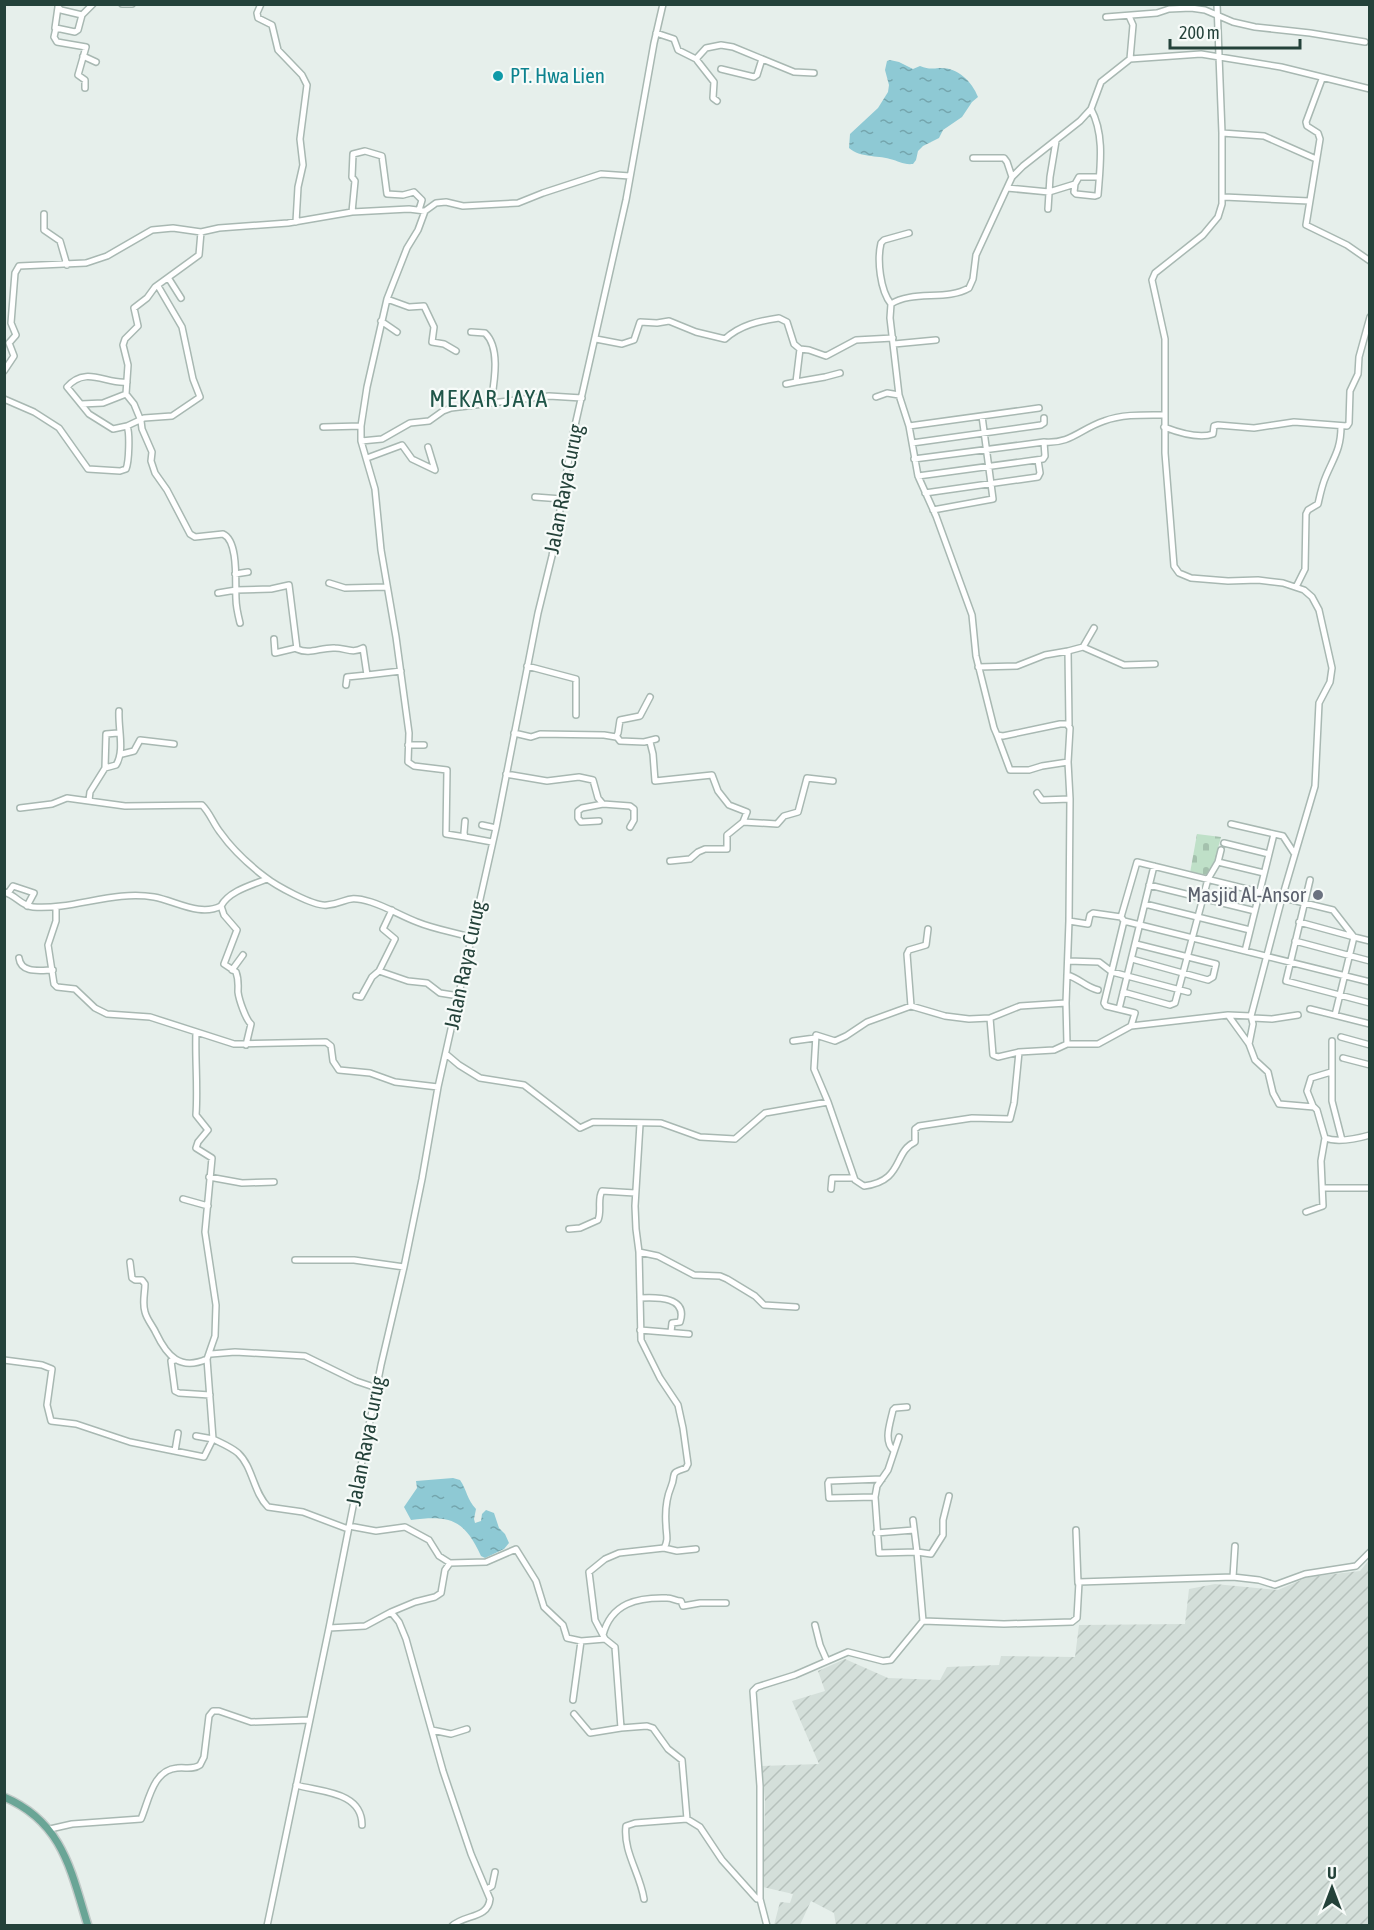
<svg xmlns="http://www.w3.org/2000/svg" width="1374" height="1930" font-family="'Asap Condensed',sans-serif">
<style>
.industrial{fill:url(#industrial-furrows)}
.cemetery{fill:url(#cemetery-stones)}
.water{fill:url(#water-ripples)}
.lines{fill:none;stroke-linecap:round;stroke-linejoin:round}
.minor-casing{stroke:#a8b8b2;stroke-width:8}
.major-casing{stroke:#c2cac8;stroke-width:10}
.minor{stroke:#fff;stroke-width:5}
.major{stroke:#6aa596;stroke-width:7}
.culture-dot{fill:#0f9aa8;stroke:#f7fbf9;stroke-width:2}
.worship-dot{fill:#6b7280;stroke:#f7fbf9;stroke-width:2}
.labels{text-anchor:middle;stroke-width:4.5;stroke-linejoin:round;paint-order:stroke}
.culture-label{font-size:21px;fill:#0d838f;stroke:#f7fbf9;text-anchor:start}
.street-label{font-size:21px;fill:#24423a;stroke:#f7fbf9}
.worship-label{font-size:21px;fill:#5b616d;stroke:#f7fbf9;text-anchor:end}
.quarter-label{font-size:24px;letter-spacing:1.5px;fill:#1f5548;stroke:#f7fbf9}
</style>
<defs>
<pattern id="industrial-furrows" width="10" height="10" patternUnits="userSpaceOnUse" patternTransform="scale(1.5)"><rect width="10" height="10" fill="#d4dfda"/><path d="M-1 1l2-2M0 10L10 0M9 11l2-2" fill="none" stroke="#b6c1bc"/></pattern>
<pattern id="cemetery-stones" width="16" height="16" patternUnits="userSpaceOnUse" patternTransform="scale(1.5)"><rect width="16" height="16" fill="#bfe0c8"/><path d="M2 7V4a2 2 0 0 1 4 0v3zM10 15v-3a2 2 0 0 1 4 0v3z" fill="#a4c1ad"/></pattern>
<pattern id="water-ripples" width="26" height="14" patternUnits="userSpaceOnUse" patternTransform="scale(1.5)"><rect width="26" height="14" fill="#8ec9d4"/><path d="M2 4q2-2 4 0t4 0M15 11q2-2 4 0t4 0" fill="none" stroke="#74a5ad"/></pattern>
</defs>
<rect width="100%" height="100%" fill="#e6efeb"/>
<path class="industrial" d="M 1369,1560 L 1369,1925 L 836,1926 L 834,1913 L 811,1901 L 800,1925 L 774,1925 L 780,1902 L 790,1903 L 793,1894 L 763,1887 L 765,1801 L 762,1766 L 819,1764 L 792,1701 L 825,1691 L 818,1671 L 845,1659 L 888,1678 L 940,1680 L 947,1667 L 999,1665 L 1001,1656 L 1075,1657 L 1079,1625 L 1185,1624 L 1189,1589 L 1215,1584 L 1278,1590 L 1308,1577 L 1360,1571 Z"/>
<path class="cemetery" d="M 1197,834 L 1221,837 L 1210,879 L 1190,873 Z"/>
<path class="water" d="M 890,60 L 899,62 L 913,69 L 920,66 C 928,69 931,69 939,68 C 957,67 972,81 978,97 L 972,102 L 962,117 L 943,130 L 939,138 L 923,146 L 918,151 L 916,160 L 913,164 C 903,165 899,161 890,159 C 876,155 861,158 849,148 L 850,134 L 878,108 L 888,92 L 889,85 L 885,70 L 887,61 Z
M 453,1478 L 460,1480 C 467,1490 467,1500 476,1509 L 474,1519 L 475,1523 L 481,1521 L 482,1514 L 486,1510 L 494,1513 L 499,1528 L 505,1534 L 509,1543 L 504,1549 L 485,1558 L 481,1556 C 464,1519 450,1515 411,1520 L 404,1507 L 417,1488 L 416,1481 Z"/>
<g class="lines">
<defs>
<path id="minor" d="M 58,4 L 58,7 L 61,10 L 82,15 L 93,4
M 122,4 L 132,4
M 261,4 L 257,13 L 258,18 L 272,25 L 278,50 L 302,75 L 307,85 L 300,139 L 303,165 L 298,187 L 296,222
M 1217,4 L 1222,133 L 1222,204 L 1218,217 L 1203,235 L 1155,273 L 1152,280 L 1165,339 L 1165,453 L 1174,566 L 1179,573 L 1191,578 L 1228,581 L 1258,580 L 1283,583 L 1304,590 L 1312,597 L 1319,610 L 1332,668 L 1330,682 L 1319,703 L 1315,786 L 1282,898 L 1251,1016 L 1253,1024 L 1249,1044
M 82,15 L 78,30 L 75,32 L 56,28 L 54,37 L 57,42 L 86,47 L 78,75 L 85,80 L 85,88
M 1129,16 L 1133,25 L 1130,59
M 1106,17 L 1157,13 L 1169,9 L 1191,8 L 1205,10 L 1233,22 L 1255,27 L 1310,33 L 1365,42
M 55,28 L 58,7
M 656,33 L 674,39 L 678,50 L 696,59 L 706,48 L 721,45 L 733,47 L 794,72 L 814,73
M 83,56 L 96,62
M 696,59 L 714,82 L 713,98 L 717,101
M 721,69 L 754,77 L 757,75 L 762,59
M 1322,79 L 1306,122 L 1307,126 L 1318,133 L 1320,139 L 1306,225 L 1347,245 L 1370,261
M 1222,133 L 1264,136 L 1316,159
M 973,158 L 1004,158 L 1007,162 L 1012,177
M 1075,184 L 1074,192 L 1076,194 L 1095,196 L 1098,195 C 1100,167 1105,135 1091,109
M 1007,188 L 1049,192 L 1075,184 L 1079,177 L 1099,177
M 1224,197 L 1309,201
M 1048,209 L 1050,177 L 1056,141
M 352,212 L 355,181 L 352,177 L 353,154 L 365,151 L 382,156 L 387,194 L 403,195 L 414,192 L 422,200 L 419,210
M 44,214 L 44,230 L 60,241 L 67,265
M 201,232 L 199,255 L 155,287 L 147,298 L 134,308 L 138,326 L 125,339 L 123,345 L 128,365 L 126,394 L 134,404 L 141,421 L 142,429 L 152,452 L 151,461 L 155,473 L 167,490 L 190,534 L 195,537 L 223,534 C 239,541 235,583 236,599 C 236,607 238,615 240,623
M 909,233 L 884,240 L 881,243 C 877,260 880,290 891,304 L 890,318 L 899,395 L 909,426 L 918,476 L 936,516 L 972,615 L 976,656 L 994,728 L 997,735 L 1003,736 L 1060,724 L 1067,724 L 1070,728 L 1068,762 L 1070,799 L 1069,921 L 1066,1003 L 1020,1006 L 990,1018 L 969,1019 L 945,1016 L 911,1006 L 867,1022 L 846,1036 L 835,1041 L 816,1035 L 814,1069 L 828,1102 L 855,1180 L 864,1186 C 904,1181 893,1152 915,1142 L 915,1129 L 919,1126 L 972,1118 L 1010,1119 L 1014,1103 L 1019,1052 L 1054,1050 L 1067,1044 L 1098,1044 L 1131,1026 L 1228,1015 L 1249,1044 L 1255,1060 L 1268,1072 L 1273,1093 L 1279,1104 L 1314,1107 L 1317,1110 L 1325,1138 C 1338,1143 1356,1139 1370,1135
M 169,279 L 181,298
M 387,299 L 409,307 L 424,306 L 434,327 L 432,342 L 444,344 L 456,351
M 891,304 C 912,290 947,301 969,288 L 973,279 L 976,255 L 1012,177 L 1023,166 L 1080,121 L 1091,109 L 1101,82 L 1130,59 L 1201,54 L 1281,67 L 1370,89
M 381,321 L 397,332
M 471,332 L 485,333 C 501,348 494,383 491,403
M 596,339 L 622,344 L 634,340 L 640,322 L 657,323 L 669,321 L 696,332 L 725,339 C 740,325 759,321 779,318 L 787,322 L 794,344 L 800,349
M 894,344 L 936,340
M 4,371 L 14,356 L 9,343 L 16,335 L 11,323 L 15,273 L 19,266 L 86,263 L 107,256 L 152,230 L 173,228 L 201,232 L 219,228 L 288,223 L 352,212 L 409,209 L 425,211
M 840,373 L 825,377 L 796,382 L 800,349 L 809,350 L 826,356 L 856,340 L 893,338
M 127,382 C 107,385 86,365 67,387 L 89,414 L 113,429 L 127,426
M 786,384 L 796,382
M 876,397 L 887,393 L 899,395
M 4,399 L 34,412 L 59,428 L 88,469 L 120,471 L 126,469 C 129,462 130,433 127,426 L 144,418 L 172,416 L 200,397 L 193,379 L 182,327 L 158,286
M 81,404 L 103,403 L 126,394
M 909,426 L 1039,408
M 323,427 L 361,426
M 1164,427 C 1177,432 1199,439 1213,434 L 1214,426 L 1218,425 L 1254,428 L 1294,422 L 1347,426 L 1349,423 L 1350,391 L 1358,374 L 1359,357 L 1370,317
M 361,441 L 382,439 L 410,423 L 429,421 L 443,411 L 451,408 L 549,396 L 582,398
M 912,443 L 1041,425 L 1044,423 L 1044,418
M 367,458 L 402,445 L 412,459 L 435,470 L 428,447
M 914,459 L 1044,442 C 1071,444 1080,429 1104,421 C 1123,414 1144,415 1164,415
M 918,476 L 1043,459 L 1045,456 L 1044,442
M 925,493 L 1038,477 L 1040,473 L 1038,460
M 535,497 L 562,499
M 933,510 L 993,499 L 982,416
M 235,574 L 248,572
M 329,583 L 345,588 L 387,587
M 1296,587 L 1305,569 L 1306,514 L 1308,510 L 1318,504 C 1320,495 1322,485 1326,476 C 1334,457 1341,449 1341,426
M 218,593 L 236,590 L 271,589 L 289,585 L 297,649 C 310,655 321,647 335,648 C 346,648 352,654 363,648 L 367,675 L 401,671
M 274,639 L 275,653 L 296,648
M 1083,647 L 1124,665 L 1155,664
M 527,666 L 576,679 L 576,715
M 978,667 L 1017,666 L 1045,655 L 1068,651
M 346,685 L 347,677 L 367,675
M 1069,725 L 1068,651 L 1083,647 L 1094,628
M 514,733 L 531,737 L 540,734 L 604,735 L 616,737 L 618,733 L 620,720 L 640,716 L 650,697
M 997,735 L 1010,770 L 1029,770 L 1042,766 L 1068,762
M 617,737 L 620,741 L 644,742 L 656,739
M 650,742 L 653,754 L 655,781 L 712,775 L 718,791 L 729,805 L 747,812 L 743,822 L 727,835 L 727,849 L 705,849 L 698,852 L 690,859 L 670,861
M 408,745 L 424,745
M 122,754 L 134,751 L 140,740 L 174,744
M 105,768 L 116,765 C 125,751 118,729 119,711
M 506,774 L 547,781 L 579,777 L 593,780 L 598,798 L 603,804 L 630,806 L 634,809 L 634,820 L 630,827
M 1037,793 L 1042,800 L 1070,799
M 89,800 L 90,792 L 105,768 L 106,734 L 118,733
M 20,808 L 52,804 L 67,798 L 125,806 L 202,805 C 210,813 213,823 220,832 C 232,849 248,864 265,877 C 275,885 314,907 327,905 C 348,903 345,894 371,902 C 387,907 401,916 417,922 C 434,929 453,932 470,937
M 465,821 L 464,833 L 465,837 L 492,842
M 599,821 L 581,822 L 578,818 L 578,811 L 582,808 L 603,804
M 743,822 L 777,824 L 784,816 L 798,812 L 807,778 L 833,781
M 1231,824 L 1283,836 L 1294,853
M 482,825 L 496,828
M 465,837 L 446,834 L 447,770 L 414,766 L 408,762 L 409,733 L 396,637 L 381,550 L 375,489 L 361,441 L 361,426 L 367,387 L 387,299 L 407,248 L 418,230 L 425,211 L 436,203 L 446,202 L 463,206 L 518,203 L 543,193 L 601,174 L 630,176
M 1224,843 L 1269,854
M 1218,862 L 1264,873
M 1310,880 L 1286,981 L 1370,1003
M 1149,885 L 1255,911
M 4,892 C 16,895 21,906 33,907 C 74,910 113,890 154,897 C 176,901 200,917 221,906
M 8,893 L 13,886 L 34,893 L 27,906
M 1145,904 L 1250,930
M 56,907 L 56,921 L 48,945 L 54,984 L 57,987 L 75,989 L 95,1008 L 107,1014 L 150,1017 L 234,1044 L 326,1042 L 331,1046 L 333,1061 L 339,1070 L 370,1073 L 395,1082 L 438,1087
M 392,910 L 383,929 L 395,939 L 379,971 L 408,981 L 427,983 L 440,993 L 459,996
M 1069,921 L 1088,924 L 1090,915 L 1093,913 L 1121,917
M 1124,921 L 1370,982
M 1299,922 L 1354,937 L 1335,1015
M 1295,941 L 1370,961
M 1245,951 L 1274,834
M 19,958 C 21,974 41,970 53,970
M 1132,959 L 1208,980 L 1213,977 L 1216,964 L 1136,944
M 1068,961 L 1099,962 L 1112,972 L 1188,992
M 232,970 L 243,955
M 1067,975 C 1079,978 1085,987 1098,990
M 1123,992 L 1170,1005 L 1175,1003 L 1208,879 L 1218,862 L 1221,850
M 356,996 L 361,997 L 372,977 L 379,971
M 1066,1003 L 1067,1044
M 911,1006 L 907,954 L 909,950 L 926,945 L 928,929
M 1119,1009 L 1154,866
M 1310,1009 L 1370,1024
M 1228,1015 L 1251,1016
M 990,1018 L 993,1055 L 998,1057 L 1019,1052
M 1253,1018 L 1272,1019 L 1298,1015
M 1131,1026 L 1135,1013 L 1106,1006 L 1104,1003 L 1124,921 L 1121,917 L 1137,862 L 1333,910 L 1354,937 L 1370,941
M 196,1032 C 195,1060 198,1087 196,1115 L 208,1130 L 198,1142 L 196,1148 L 212,1158 L 205,1232 L 216,1305 L 215,1336 L 207,1359 L 213,1439 C 221,1443 231,1447 238,1453 C 253,1467 253,1492 268,1507 L 303,1512 L 348,1529
M 1341,1037 L 1370,1045
M 793,1041 L 815,1038
M 1332,1041 L 1332,1101 L 1342,1140
M 246,1045 L 251,1024 C 246,1020 239,1000 238,992 C 238,985 239,980 236,972 L 224,964 L 237,930 L 224,915 L 221,906 C 229,891 252,885 267,879
M 446,1054 L 459,1065 L 480,1078 L 524,1085 L 580,1128 L 593,1122 L 661,1123 L 700,1137 L 735,1139 L 765,1113 L 828,1102
M 1343,1058 L 1370,1065
M 1313,1106 L 1307,1091 L 1311,1078 L 1331,1072
M 640,1124 L 635,1206 L 636,1229 L 639,1252 L 641,1340 L 660,1378 L 678,1405 L 683,1428 L 688,1464 L 686,1468 C 668,1474 677,1473 671,1487 C 666,1499 665,1512 666,1525 C 666,1534 669,1540 664,1548 L 619,1553 L 605,1559 L 589,1572 L 595,1620 L 605,1639 L 615,1647 L 621,1728 L 647,1726 L 653,1728 L 668,1749 L 682,1760 L 687,1819 L 700,1827 L 722,1860 L 757,1899 L 760,1899
M 209,1177 L 242,1183 L 274,1182
M 1323,1188 L 1370,1188
M 831,1189 L 832,1178 L 854,1178
M 183,1199 L 208,1206
M 1306,1212 L 1323,1206 L 1321,1161 L 1325,1138
M 569,1229 L 580,1228 L 598,1220 C 602,1211 597,1199 602,1191 L 635,1193
M 639,1252 L 658,1256 L 694,1275 L 720,1276 L 727,1279 L 755,1296 L 764,1305 L 796,1307
M 295,1260 L 354,1260 L 404,1267
M 130,1262 L 132,1278 L 135,1280 L 142,1280 L 145,1284 C 145,1293 142,1303 145,1312 C 147,1320 153,1326 156,1333 C 167,1356 180,1371 207,1359
M 640,1298 C 658,1297 688,1297 680,1322 L 672,1323 L 671,1332
M 640,1330 L 689,1334
M 211,1354 L 235,1352 L 305,1356 L 356,1381 L 377,1388
M 4,1360 L 42,1365 L 52,1369 L 47,1405 L 51,1421 L 76,1424 L 130,1442 L 204,1457 L 213,1439 L 196,1436
M 175,1360 L 171,1361 L 175,1391 L 179,1393 L 210,1395
M 175,1451 L 178,1433
M 894,1451 C 883,1441 890,1424 893,1410 L 895,1408 L 907,1407
M 875,1497 L 829,1498 L 828,1483 L 829,1481 L 882,1479
M 913,1520 L 917,1552 L 931,1554 L 943,1535 L 943,1520 L 949,1496
M 349,1526 L 376,1531 L 405,1527 L 429,1540 L 439,1556 L 450,1563 L 486,1562 L 516,1549 L 536,1581 L 544,1607 L 563,1625 L 567,1638 L 581,1641 L 605,1639
M 1076,1530 L 1078,1583
M 876,1533 L 914,1530
M 664,1548 L 677,1551 L 696,1549
M 1233,1577 L 1235,1546
M 391,1612 L 415,1602 L 435,1597 L 441,1593 L 445,1570 L 450,1563
M 923,1621 L 1004,1624 L 1072,1622 L 1077,1618 L 1079,1582 L 1233,1577 L 1259,1580 L 1275,1585 L 1305,1574 L 1356,1566 L 1370,1552
M 815,1625 L 820,1645 L 827,1661
M 329,1628 L 365,1626 L 391,1612 L 399,1622 L 406,1639 L 443,1771 L 471,1854 L 490,1899 C 488,1919 465,1914 452,1926
M 603,1635 C 611,1603 638,1597 667,1598 C 673,1598 675,1601 681,1601 L 683,1606 L 700,1603 L 726,1603
M 573,1700 L 581,1641
M 574,1714 L 590,1733 L 621,1728
M 432,1730 L 451,1734 L 467,1729
M 296,1785 C 320,1792 362,1791 362,1825
M 50,1829 L 72,1824 L 141,1819 C 149,1800 153,1770 177,1768 C 186,1767 193,1770 200,1765 L 204,1757 L 209,1716 L 213,1711 L 219,1711 L 251,1722 L 309,1720
M 487,1889 L 492,1886 L 495,1872
M 644,1899 C 640,1873 623,1852 626,1826 L 635,1823 L 687,1819
M 267,1926 L 329,1628 L 381,1365 L 404,1267 L 422,1179 L 438,1087 L 496,828 L 538,613 L 552,556 L 574,430 L 626,200 L 654,43 L 663,4
M 767,1926 L 760,1899 L 760,1786 L 753,1691 L 757,1687 L 795,1675 L 848,1652 L 883,1661 L 891,1660 L 923,1621 L 917,1552 L 879,1553 L 875,1497 L 877,1486 L 888,1470 L 899,1437"/>
<path id="major" d="M 4,1797 C 63,1822 71,1871 88,1926"/>
</defs>
<use href="#minor" class="minor-casing"/>
<use href="#major" class="major-casing"/>
<use href="#minor" class="minor"/>
<use href="#major" class="major"/>
</g>
<circle class="culture-dot" cx="498" cy="76" r="6"/>
<circle class="worship-dot" cx="1318" cy="895" r="6"/>
<g class="labels">
<g class="culture-label">
<text x="510" y="83">PT. Hwa Lien</text>
</g>
<g class="street-label">
<text transform="translate(564 489) rotate(-79)" y="7">Jalan Raya Curug</text>
<text transform="translate(465 965) rotate(-78)" y="7">Jalan Raya Curug</text>
<text transform="translate(366 1441) rotate(-79)" y="7">Jalan Raya Curug</text>
</g>
<g class="worship-label">
<text x="1306" y="902">Masjid Al-Ansor</text>
</g>
<g class="quarter-label">
<text x="489" y="407">MEKAR JAYA</text>
</g>
</g>
<rect width="1374" height="1930" fill="none" stroke="#24423a" stroke-width="12"/>
<g transform="translate(1332 1888)" stroke="#f7fbf9" stroke-width="4.5" paint-order="stroke">
<path d="M0-4.5L10 22L0 15L-10 22Z" fill="#24423a"/>
<text y="-9" font-size="16" font-weight="bold" text-anchor="middle" fill="#24423a">U</text>
</g>
<path d="M1170 39v9h130v-9" fill="none" stroke="#24423a" stroke-width="3"/>
<text x="1179" y="39" font-size="18" fill="#24423a" stroke="#f7fbf9" stroke-width="4.5" paint-order="stroke">200 m</text>
</svg>
